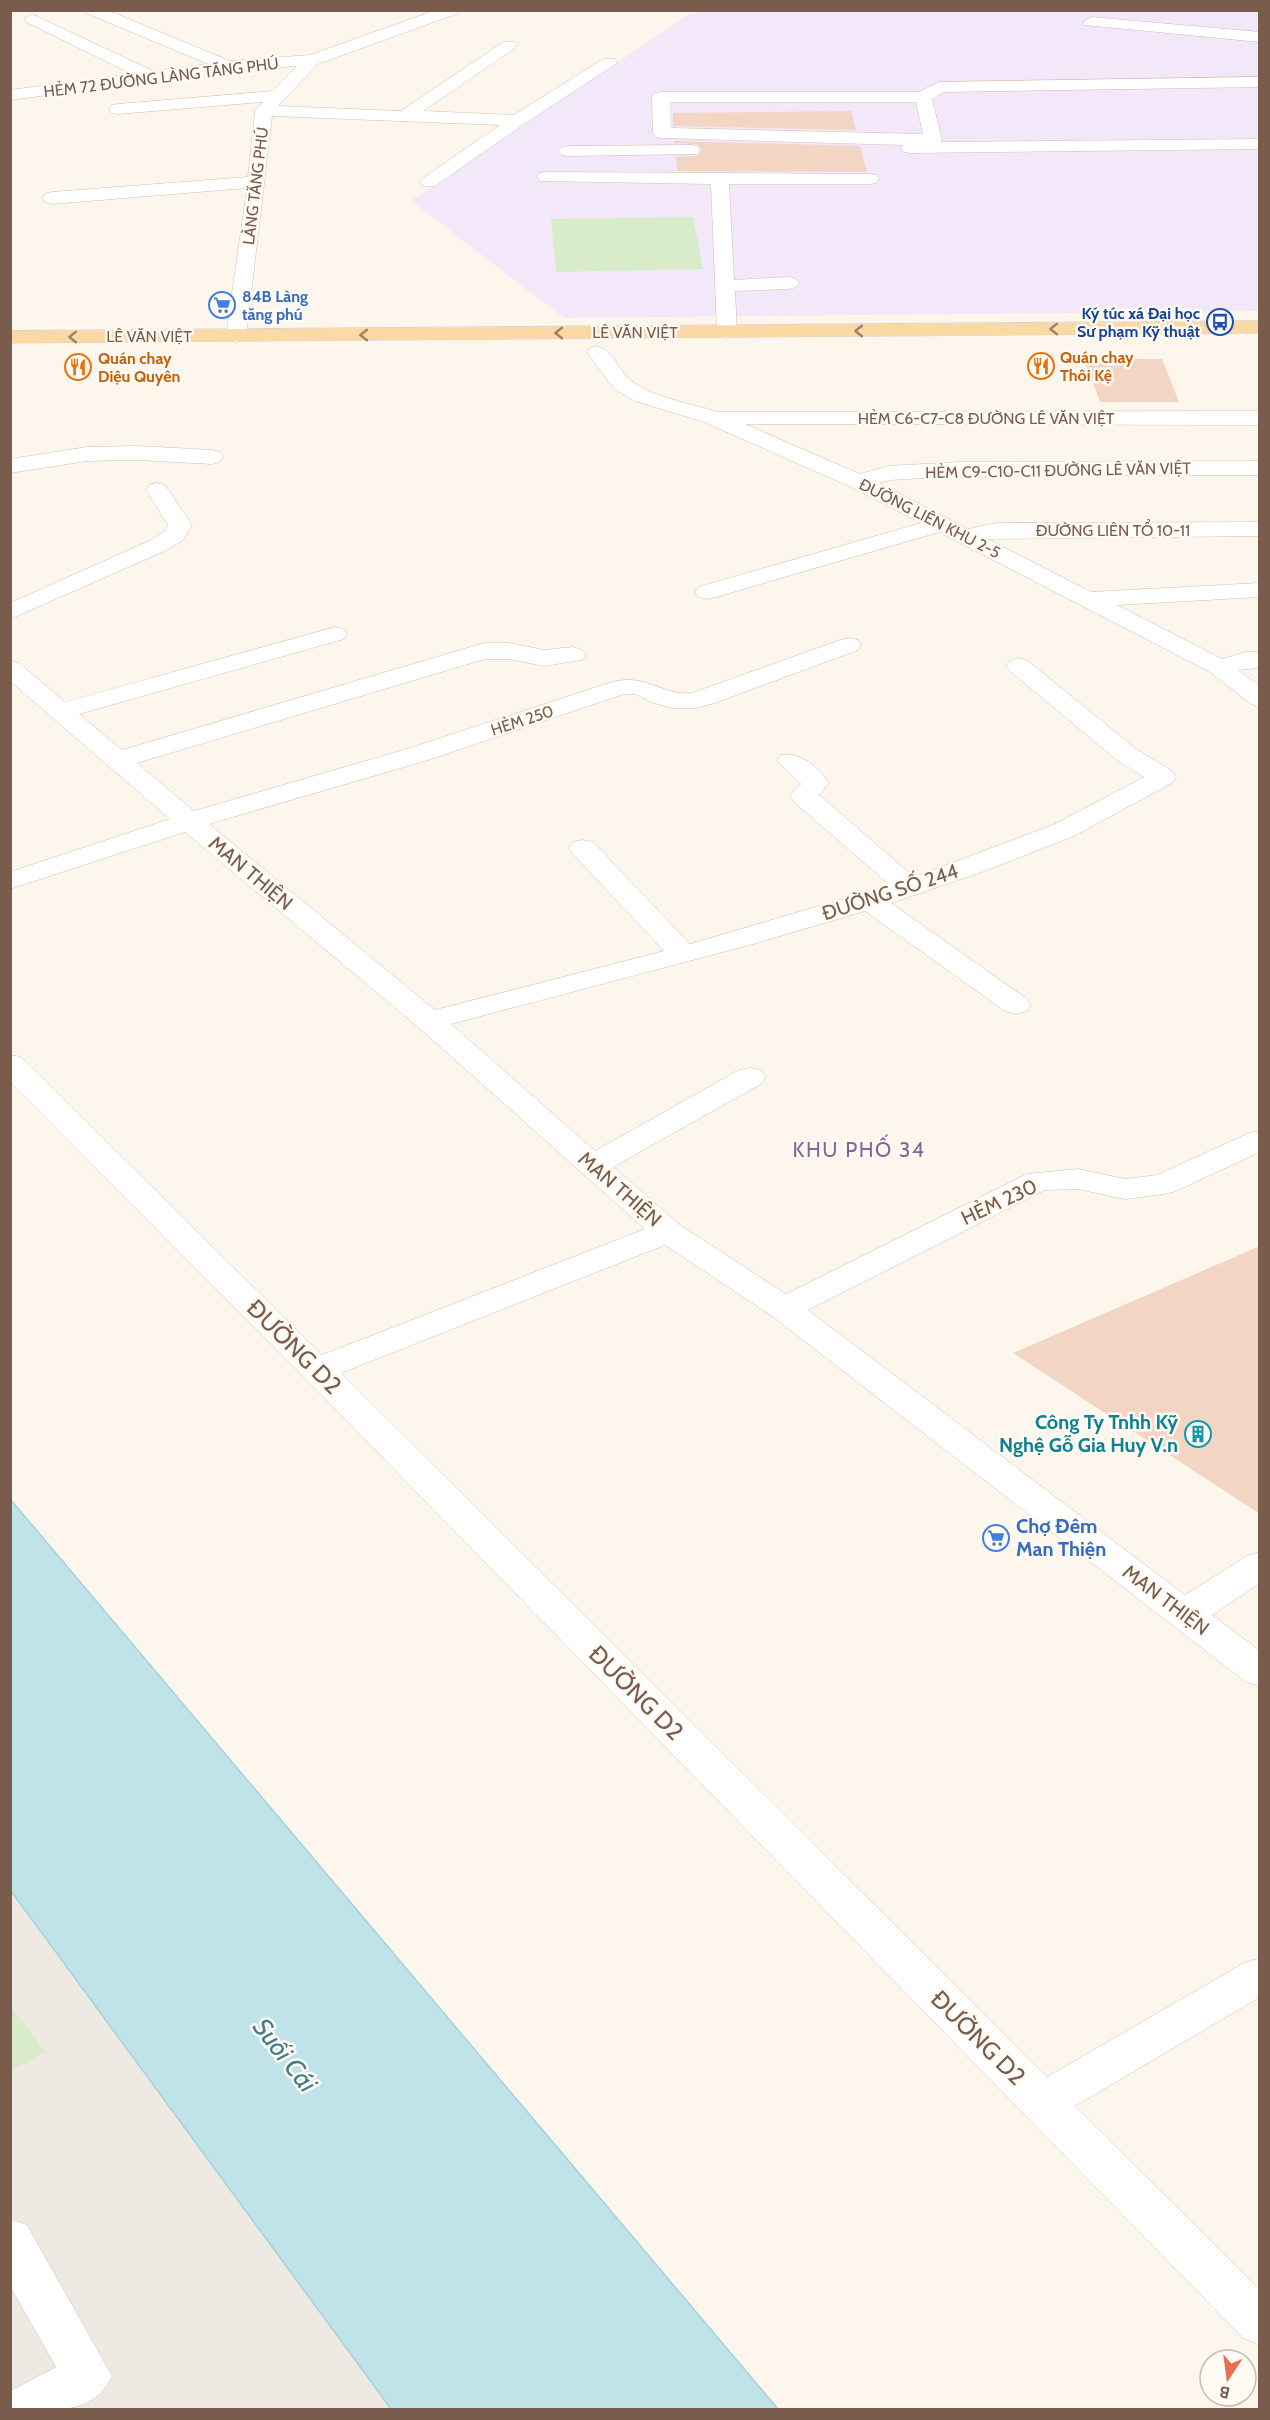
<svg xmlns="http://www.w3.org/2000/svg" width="1270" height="2420" font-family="Cabin,sans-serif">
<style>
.industrial{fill:#efe9e4}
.education{fill:#f3e8fa}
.green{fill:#d8ecc9}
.water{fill:#bfe3e8;stroke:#a5d3da;stroke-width:1.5}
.building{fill:#f3d5c3}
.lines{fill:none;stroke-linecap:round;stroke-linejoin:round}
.minor-casing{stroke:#d1beb0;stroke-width:1}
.major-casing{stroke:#dad1cd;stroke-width:1}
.minor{fill:#fff;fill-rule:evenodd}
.major{fill:#fbd9a5;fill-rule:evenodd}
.oneway{stroke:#a18267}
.labels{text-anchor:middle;stroke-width:5;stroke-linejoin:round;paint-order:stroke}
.far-street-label{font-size:16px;fill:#7a5c4d;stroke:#fffaf3}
.far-shop-label{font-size:16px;font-weight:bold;fill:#366cbe;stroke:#fffaf3;text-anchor:start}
.far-transit-label{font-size:16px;font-weight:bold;fill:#164399;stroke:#fffaf3;text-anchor:end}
.far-food-label{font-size:16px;font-weight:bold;fill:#c56008;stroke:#fffaf3;text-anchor:start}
.street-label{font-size:20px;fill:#7a5c4d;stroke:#fffaf3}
.culture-label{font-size:20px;font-weight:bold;fill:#0d838f;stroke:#fffaf3;text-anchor:end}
.shop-label{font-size:20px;font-weight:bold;fill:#366cbe;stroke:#fffaf3;text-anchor:start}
.neighbourhood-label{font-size:21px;letter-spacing:1.5px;fill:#846695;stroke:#fffaf3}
.near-street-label{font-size:24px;fill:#7a5c4d;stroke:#fffaf3}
.near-water-label{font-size:26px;font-style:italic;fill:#437c86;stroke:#fffaf3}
</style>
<rect width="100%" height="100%" fill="#fdf6ec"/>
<path class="industrial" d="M 11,1891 L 391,2409 L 11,2409 Z"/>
<path class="education" d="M 704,11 L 1259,11 L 1259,311 L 564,318 L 411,201 L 688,15 Z"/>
<path class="green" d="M 693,217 L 703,269 L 556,272 L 551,219 Z
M 10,2005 L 45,2052 L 11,2071 L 10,2071 Z"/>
<path class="water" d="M 11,1500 L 778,2409 L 391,2409 L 11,1891 Z"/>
<path class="building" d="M 851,111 L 856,130 L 673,126 L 673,113 Z
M 674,141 L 860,146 L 867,172 L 677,171 L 676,157 L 697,156 L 702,150 L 697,144 L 674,143 Z
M 1084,359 L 1162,359 L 1179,402 L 1100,402 Z
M 1260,1246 L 1260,1514 L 1013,1353 Z"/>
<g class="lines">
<defs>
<path id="minor" d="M 84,10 L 107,10 L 230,61 L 310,55 L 436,10 L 461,10 L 459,13 L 318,64 L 278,106 L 401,111 L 503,42 L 515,42 L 517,45 L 515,48 L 423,111 L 514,115 L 603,59 L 615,59 L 617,63 L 524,124 L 435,186 L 423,186 L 420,182 L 423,178 L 500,125 L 272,116 L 246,336 L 243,340 L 236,342 L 229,340 L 226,336 L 247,188 L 52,204 L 45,202 L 43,198 L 45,194 L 52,192 L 248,177 L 255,111 L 263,102 L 118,114 L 112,113 L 109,109 L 112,105 L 118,104 L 273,91 L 297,66 L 232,71 L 10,100 L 10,90 L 132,74 L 26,22 L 24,19 L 32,14 L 153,71 L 208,64 L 86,13 Z
M 1091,17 L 1260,32 L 1260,42 L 1085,25 L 1083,22 Z
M 1260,77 L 1260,87 L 943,92 L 932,99 L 942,140 L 940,142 L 1260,139 L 1260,149 L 910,153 L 904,152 L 901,148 L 903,145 L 662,138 L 656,137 L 653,133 L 652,97 L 655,93 L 661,92 L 919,92 L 939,82 ZM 670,102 L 916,102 L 923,134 L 671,128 Z
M 691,145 L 697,146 L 700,150 L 697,154 L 568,156 L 562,155 L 559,151 L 562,147 L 568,146 Z
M 546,172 L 870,174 L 876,175 L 879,179 L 876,183 L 870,184 L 729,184 L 734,280 L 789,277 L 796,279 L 799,283 L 796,287 L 789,289 L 735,291 L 737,332 L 734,336 L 727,338 L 720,336 L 717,332 L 711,184 L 540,181 L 537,177 L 540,173 Z
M 597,346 C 613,350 618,369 629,379 C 649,397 693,404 718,412 L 1260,411 L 1260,425 L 745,424 L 860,474 L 888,466 L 960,462 L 1260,461 L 1260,475 L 960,476 L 890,480 L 879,483 L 968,529 L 996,523 L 1260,522 L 1260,536 L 988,539 L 1091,592 L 1260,583 L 1260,597 L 1117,605 L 1222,659 L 1246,652 L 1260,652 L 1260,668 L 1238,670 L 1260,686 L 1260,707 L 1251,704 L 1210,672 L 939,532 L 716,597 L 707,599 L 698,597 L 695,592 L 698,587 L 921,523 L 851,487 L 704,422 L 635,401 L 614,389 L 590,356 L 587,352 L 590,348 Z
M 138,446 L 212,450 L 220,452 L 223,457 L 220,462 L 212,464 L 138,460 L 87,461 L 10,473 L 10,459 L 87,447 Z
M 157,483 L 165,485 L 192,525 L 183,540 L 165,551 L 10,619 L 10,603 L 149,541 L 165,531 L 168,525 L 146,490 L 149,485 Z
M 335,627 L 344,629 L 347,634 L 344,639 L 79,714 L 122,750 L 484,643 L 509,643 L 544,650 L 573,647 L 582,650 L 586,655 L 582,660 L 544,666 L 509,659 L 485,659 L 137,763 L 194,811 L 410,748 L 612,682 C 648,673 661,696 692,693 L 840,640 L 849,638 L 858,640 L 861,645 L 858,650 L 715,703 L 696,708 L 672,708 L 651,702 L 636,694 L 624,694 L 428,760 L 209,824 L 435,1010 L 664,951 L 573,854 L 569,848 L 573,842 L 583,840 L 593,842 L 690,944 L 890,885 L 794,802 L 790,796 L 801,784 L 777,761 L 781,755 C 800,751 819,768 829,783 L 819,795 L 914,877 L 1055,824 L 1144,777 L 1118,761 L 1010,671 L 1006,666 L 1010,661 L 1019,658 L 1028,661 L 1136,749 L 1172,771 L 1176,777 L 1172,783 L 1074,836 L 985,871 L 891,903 L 1027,999 L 1031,1005 L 1027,1011 L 1016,1014 L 1005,1011 L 865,911 L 753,944 L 451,1024 L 595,1151 L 739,1070 L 750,1068 L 761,1070 L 766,1077 L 761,1084 L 613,1167 L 680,1225 L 786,1294 L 1027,1174 L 1078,1169 L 1125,1179 L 1157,1175 L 1249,1133 L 1260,1131 L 1260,1152 L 1176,1191 L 1164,1194 L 1125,1199 L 1078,1189 L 1045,1190 L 808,1310 L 1185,1595 L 1247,1556 L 1260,1552 L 1260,1583 L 1212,1615 L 1260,1651 L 1260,1686 L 1246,1682 L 772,1316 L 665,1245 L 341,1373 L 1047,2077 L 1244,1963 L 1260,1958 L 1260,1997 L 1075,2106 L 1260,2290 L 1260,2345 L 1243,2338 L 305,1378 L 10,1082 L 10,1055 L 21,1057 L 322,1355 L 645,1229 L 418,1027 L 185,832 L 10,889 L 10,872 L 170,819 L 10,681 L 10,661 L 19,663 L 65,702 Z
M 10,2219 L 27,2225 L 112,2376 C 93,2417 49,2410 10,2410 L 10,2391 L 56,2367 L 10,2286 Z"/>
<path id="major" d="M 1260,321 L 1260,333 L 10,343 L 10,331 Z"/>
</defs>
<use href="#minor" class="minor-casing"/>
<use href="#major" class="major-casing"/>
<use href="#minor" class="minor"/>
<use href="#major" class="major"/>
</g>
<defs><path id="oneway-chevron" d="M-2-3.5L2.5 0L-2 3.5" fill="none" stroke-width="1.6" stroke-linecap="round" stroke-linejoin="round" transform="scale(1.5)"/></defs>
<g class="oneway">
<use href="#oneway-chevron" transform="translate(1054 329) rotate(180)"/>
<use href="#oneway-chevron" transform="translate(859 331) rotate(180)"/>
<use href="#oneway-chevron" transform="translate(559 333) rotate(180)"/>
<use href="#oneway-chevron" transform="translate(364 335) rotate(180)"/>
<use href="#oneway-chevron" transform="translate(73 337) rotate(180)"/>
</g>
<defs>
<symbol id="supermarket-ring" viewBox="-11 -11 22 22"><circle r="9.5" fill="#fffaf3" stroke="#3f7fe0" stroke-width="1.5"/><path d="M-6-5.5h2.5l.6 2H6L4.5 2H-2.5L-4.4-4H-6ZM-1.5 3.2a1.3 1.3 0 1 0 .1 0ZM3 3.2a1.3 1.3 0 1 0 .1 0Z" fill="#3f7fe0"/></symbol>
<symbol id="bus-ring" viewBox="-11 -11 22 22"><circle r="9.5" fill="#fffaf3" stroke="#1a4fb4" stroke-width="1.5"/><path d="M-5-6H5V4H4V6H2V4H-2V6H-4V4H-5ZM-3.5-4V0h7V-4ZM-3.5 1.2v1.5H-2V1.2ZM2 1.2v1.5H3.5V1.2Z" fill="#1a4fb4"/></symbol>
<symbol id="restaurant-ring" viewBox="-11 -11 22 22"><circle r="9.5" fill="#fffaf3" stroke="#e8710a" stroke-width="1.5"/><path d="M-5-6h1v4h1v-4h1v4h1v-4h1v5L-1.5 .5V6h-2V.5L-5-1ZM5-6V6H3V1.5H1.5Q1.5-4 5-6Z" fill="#e8710a"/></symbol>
<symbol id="building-ring" viewBox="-11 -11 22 22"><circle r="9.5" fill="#fffaf3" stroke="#0f9aa8" stroke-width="1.5"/><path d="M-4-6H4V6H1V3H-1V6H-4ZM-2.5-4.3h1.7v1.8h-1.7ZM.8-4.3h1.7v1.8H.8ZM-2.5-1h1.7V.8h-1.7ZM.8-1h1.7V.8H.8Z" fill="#0f9aa8"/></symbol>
</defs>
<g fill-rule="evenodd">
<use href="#supermarket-ring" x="207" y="290" width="30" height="30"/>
<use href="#bus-ring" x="1205" y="307" width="30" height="30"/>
<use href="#restaurant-ring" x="1026" y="351" width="30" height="30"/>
<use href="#restaurant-ring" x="63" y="352" width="30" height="30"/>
<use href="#building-ring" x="1183" y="1419" width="30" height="30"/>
<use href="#supermarket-ring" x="981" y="1523" width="30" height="30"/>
</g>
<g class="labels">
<g class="far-street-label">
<text transform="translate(161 77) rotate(-7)" y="6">HẺM 72 ĐƯỜNG LÀNG TĂNG PHÚ</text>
<text transform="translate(255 186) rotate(-83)" y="6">LÀNG TĂNG PHÚ</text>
<text x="635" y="338">LÊ VĂN VIỆT</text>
<text x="149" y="342">LÊ VĂN VIỆT</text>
<text x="986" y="424">HẺM C6-C7-C8 ĐƯỜNG LÊ VĂN VIỆT</text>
<text transform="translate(1058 470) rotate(-1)" y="6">HẺM C9-C10-C11 ĐƯỜNG LÊ VĂN VIỆT</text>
<text transform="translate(930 518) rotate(27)" y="6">ĐƯỜNG LIÊN KHU 2-5</text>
<text x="1113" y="536">ĐƯỜNG LIÊN TỔ 10-11</text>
<text transform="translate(522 720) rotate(-18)" y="6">HẺM 250</text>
</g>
<g class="far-shop-label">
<text x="242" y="302">84B Làng<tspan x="242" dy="18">tăng phú</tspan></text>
</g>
<g class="far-transit-label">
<text x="1200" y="319">Ký túc xá Đại học<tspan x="1200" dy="18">Sư phạm Kỹ thuật</tspan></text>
</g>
<g class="far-food-label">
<text x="1060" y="363">Quán chay<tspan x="1060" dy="18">Thôi Kệ</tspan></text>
<text x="98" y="364">Quán chay<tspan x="98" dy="18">Diệu Quyên</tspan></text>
</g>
<g class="street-label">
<text transform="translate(251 873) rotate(40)" y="7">MAN THIỆN</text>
<text transform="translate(890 892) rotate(-18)" y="7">ĐƯỜNG SỐ 244</text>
<text transform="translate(620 1189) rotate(41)" y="7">MAN THIỆN</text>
<text transform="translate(999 1202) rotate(-25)" y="7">HẺM 230</text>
<text transform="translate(1166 1600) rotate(37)" y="7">MAN THIỆN</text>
</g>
<g class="culture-label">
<text x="1178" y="1429">Công Ty Tnhh Kỹ<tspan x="1178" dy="23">Nghệ Gỗ Gia Huy V.n</tspan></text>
</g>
<g class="shop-label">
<text x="1016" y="1533">Chợ Đêm<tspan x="1016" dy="23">Man Thiện</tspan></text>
</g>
<g class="neighbourhood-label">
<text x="859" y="1157">KHU PHỐ 34</text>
</g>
<g class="near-street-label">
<text transform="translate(294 1347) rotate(45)" y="8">ĐƯỜNG D2</text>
<text transform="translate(636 1693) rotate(45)" y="8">ĐƯỜNG D2</text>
<text transform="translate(978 2038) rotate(45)" y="8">ĐƯỜNG D2</text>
</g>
<g class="near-water-label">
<text transform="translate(285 2055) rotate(52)" y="9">Suối Cái</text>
</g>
</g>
<rect width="1270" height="2420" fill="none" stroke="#7a5c4d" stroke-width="24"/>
<g transform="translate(1228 2378) rotate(193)"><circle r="28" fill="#fffaf3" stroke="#cabbb1" stroke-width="1.5"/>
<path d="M0-4.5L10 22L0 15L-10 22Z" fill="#e76f51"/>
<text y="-9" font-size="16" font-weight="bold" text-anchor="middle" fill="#7a5c4d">B</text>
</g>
</svg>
